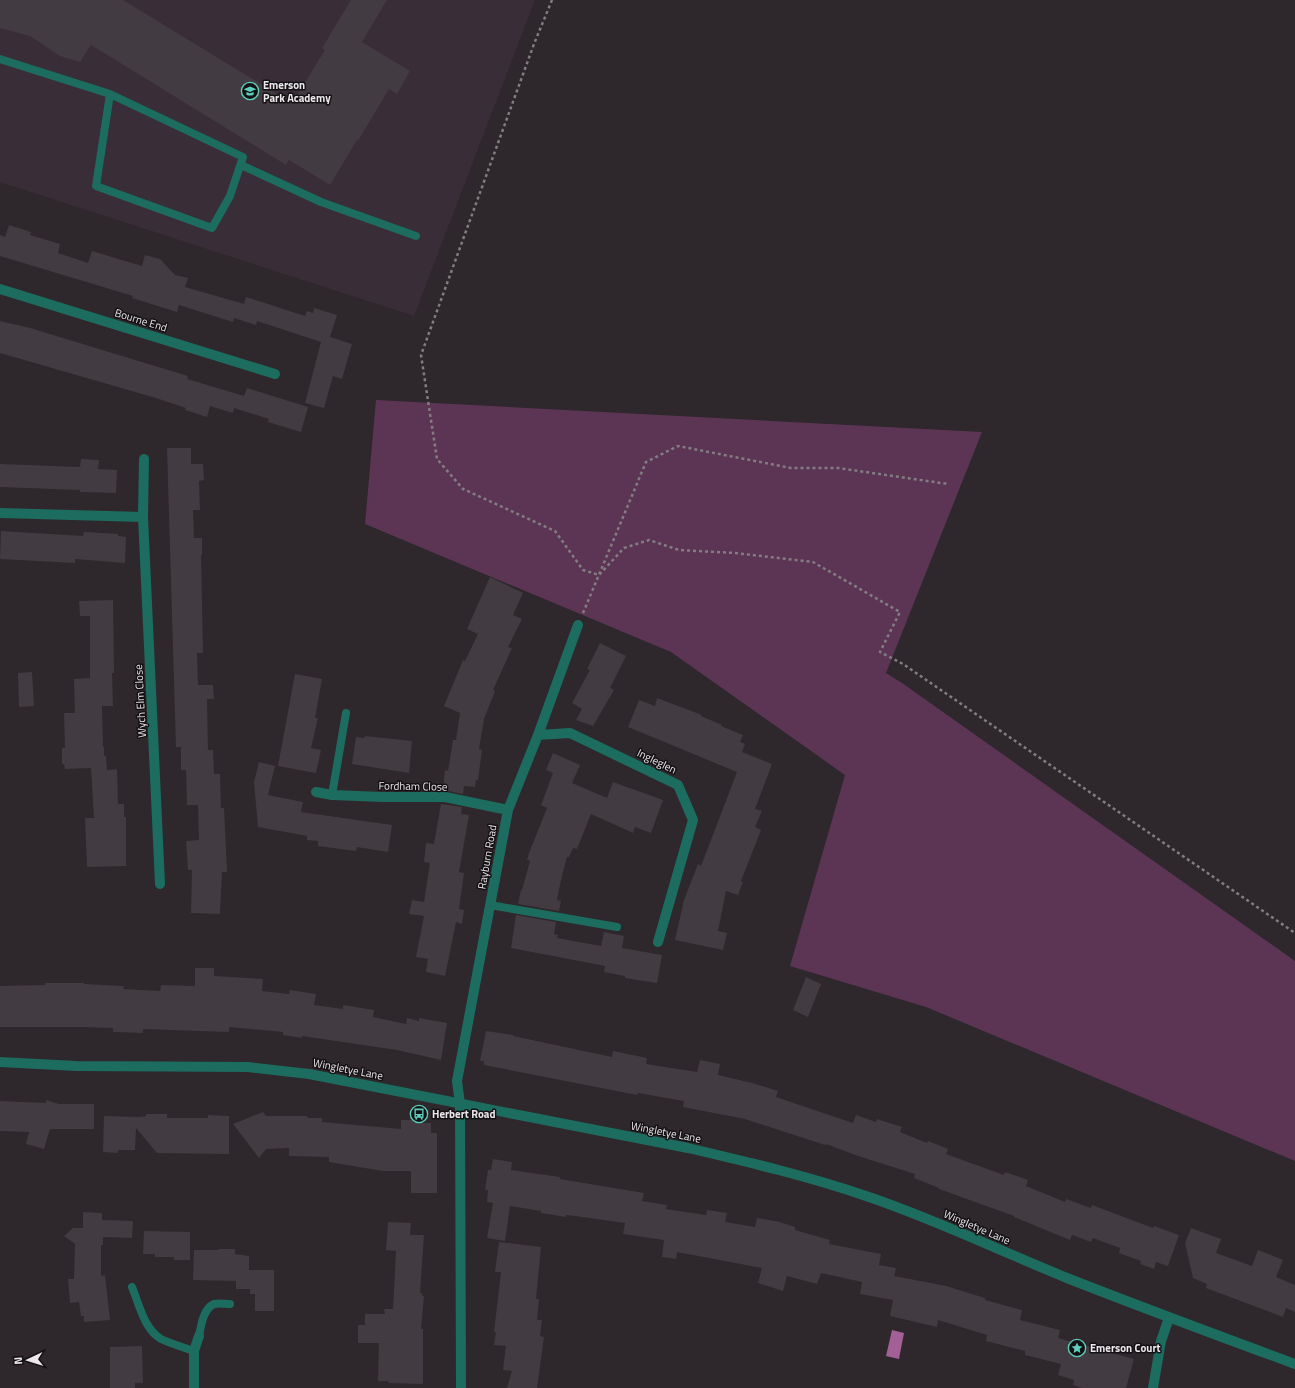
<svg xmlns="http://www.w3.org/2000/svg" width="1295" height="1388" font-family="'Titillium Web',sans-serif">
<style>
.built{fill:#392d37}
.green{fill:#5c3555}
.water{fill:#a26097}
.building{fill:#423b41}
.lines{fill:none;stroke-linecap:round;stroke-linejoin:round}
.path{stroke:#827d81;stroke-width:2.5;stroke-dasharray:3 3;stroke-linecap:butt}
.service{stroke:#1c6c5f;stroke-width:8}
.minor{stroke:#1c6c5f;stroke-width:10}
.tertiary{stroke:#1c6c5f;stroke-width:10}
.labels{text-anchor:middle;stroke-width:3;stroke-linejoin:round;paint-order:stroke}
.poi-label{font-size:11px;font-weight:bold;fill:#ebe7ea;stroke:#141114;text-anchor:start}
.street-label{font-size:11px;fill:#ebe7ea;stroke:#141114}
</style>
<rect width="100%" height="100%" fill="#2e272c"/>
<path class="built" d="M 0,0 L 535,0 L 414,316 L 0,182 Z"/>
<path class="green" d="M 376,400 L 982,432 L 886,673 L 902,683 L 1295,961 L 1295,1161 L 926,1007 L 790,966 L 845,775 L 671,652 L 365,524 Z"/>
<path class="water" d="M 892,1330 L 904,1333 L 899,1359 L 886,1356 Z"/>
<path class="building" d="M 0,0 L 123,0 L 292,103 L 325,50 L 322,48 L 351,0 L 387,0 L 362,42 L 410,71 L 397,94 L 389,89 L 358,141 L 357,140 L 330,185 L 289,160 L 286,165 L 91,45 L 80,62 L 60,56 L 30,36 L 0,28 Z
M 9,225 L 31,232 L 30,235 L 60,244 L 58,253 L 88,263 L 92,251 L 142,266 L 145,255 L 160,259 L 175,275 L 188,278 L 185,287 L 244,304 L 246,297 L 305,316 L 307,311 L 313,313 L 314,308 L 337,315 L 330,337 L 352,344 L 342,379 L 333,376 L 324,408 L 305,403 L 321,342 L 257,321 L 256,325 L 234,318 L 233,322 L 179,305 L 177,312 L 132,298 L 133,296 L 0,256 L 0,235 L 5,237 Z
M 0,321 L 30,328 L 188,376 L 187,379 L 244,396 L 247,388 L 308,407 L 301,432 L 268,422 L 269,419 L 234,408 L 233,413 L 210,406 L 207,417 L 185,410 L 186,408 L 156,398 L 0,353 Z
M 167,448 L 191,448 L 191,464 L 203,464 L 204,480 L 199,481 L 200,510 L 193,510 L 194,538 L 202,538 L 202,555 L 201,555 L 203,653 L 197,653 L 198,685 L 213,685 L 214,699 L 207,699 L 208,750 L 213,750 L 214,774 L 220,774 L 221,808 L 224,808 L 227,872 L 222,872 L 220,914 L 191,913 L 192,870 L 188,870 L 186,841 L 199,840 L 198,805 L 187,805 L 186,770 L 181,770 L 181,747 L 176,747 Z
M 81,459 L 99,460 L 98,469 L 117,470 L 116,493 L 80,492 L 80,490 L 0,487 L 0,464 L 80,467 Z
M 1,531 L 83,536 L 84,532 L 118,534 L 118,536 L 126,537 L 125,563 L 75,559 L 75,563 L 0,559 Z
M 490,577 L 523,593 L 513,615 L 522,619 L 508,647 L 512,648 L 493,690 L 495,691 L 484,719 L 479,749 L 482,750 L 478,780 L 476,780 L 475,787 L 464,786 L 463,794 L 443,790 L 445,770 L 448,771 L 453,740 L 456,740 L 460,713 L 444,706 L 463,660 L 465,661 L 478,634 L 467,629 Z
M 113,600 L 114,673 L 112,673 L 113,706 L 102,706 L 103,747 L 104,747 L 104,756 L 106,756 L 107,770 L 117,769 L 118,804 L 124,804 L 124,817 L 126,817 L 126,866 L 87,867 L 85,818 L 94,818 L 91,768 L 65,769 L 64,764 L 62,764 L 62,748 L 65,748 L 64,713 L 75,713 L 74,679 L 90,678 L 90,616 L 80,616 L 79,601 Z
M 600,643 L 626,656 L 610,688 L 614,690 L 593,726 L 576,720 L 582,709 L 572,703 L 590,670 L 587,669 Z
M 32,672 L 34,706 L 19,707 L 18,673 Z
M 295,674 L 322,679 L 315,718 L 318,718 L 311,748 L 321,750 L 316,773 L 278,766 Z
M 657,698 L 702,715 L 701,716 L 722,725 L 721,726 L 743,735 L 740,742 L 745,744 L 742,752 L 772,764 L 755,809 L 762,811 L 755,827 L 761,830 L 741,881 L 743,882 L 738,895 L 726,891 L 718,931 L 727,933 L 723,950 L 675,940 L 684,900 L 698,864 L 701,866 L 737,772 L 628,727 L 639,700 L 655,706 Z
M 365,736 L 412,741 L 409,773 L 352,764 L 356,737 L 364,738 Z
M 553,753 L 580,765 L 572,783 L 607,798 L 613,782 L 663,800 L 651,833 L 635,827 L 633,833 L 591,814 L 577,849 L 573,848 L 569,857 L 567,857 L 561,880 L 557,900 L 561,901 L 559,911 L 518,904 L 521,890 L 522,890 L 530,861 L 527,860 L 529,853 L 547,808 L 541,805 L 553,773 L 546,770 Z
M 259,762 L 275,766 L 268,795 L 303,802 L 301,812 L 392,825 L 388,852 L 357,847 L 356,851 L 318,846 L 318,841 L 307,840 L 307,836 L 258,827 L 254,782 Z
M 441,804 L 462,807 L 461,814 L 469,815 L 459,872 L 464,873 L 459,909 L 464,910 L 462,924 L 456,922 L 445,976 L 426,972 L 428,959 L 416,957 L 424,916 L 409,914 L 412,900 L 424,902 L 430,863 L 424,862 L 426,843 L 434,844 Z
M 516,915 L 556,922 L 554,934 L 558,935 L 557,938 L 601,946 L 604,932 L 624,936 L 622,948 L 662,955 L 657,983 L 625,978 L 625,976 L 604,972 L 605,966 L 511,948 Z
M 195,968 L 214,968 L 214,976 L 263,979 L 262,991 L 289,994 L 290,990 L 316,994 L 314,1005 L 343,1009 L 343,1005 L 374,1010 L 373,1017 L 406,1024 L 407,1018 L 419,1021 L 419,1018 L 447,1023 L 441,1060 L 397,1050 L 302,1036 L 302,1038 L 283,1035 L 283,1032 L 229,1027 L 229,1032 L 143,1029 L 143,1033 L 113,1032 L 113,1028 L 83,1027 L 0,1027 L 0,986 L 45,985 L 45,983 L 84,983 L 84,984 L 124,986 L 123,989 L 160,991 L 161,985 L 195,986 Z
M 806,977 L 821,984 L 808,1017 L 793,1010 Z
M 486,1031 L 513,1035 L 513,1036 L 612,1057 L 613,1051 L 647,1058 L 646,1064 L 697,1072 L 700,1060 L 720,1064 L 718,1075 L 752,1083 L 778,1091 L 776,1097 L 853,1123 L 856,1115 L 876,1122 L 877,1119 L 902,1127 L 900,1132 L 927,1143 L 928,1141 L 948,1149 L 946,1154 L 1004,1175 L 1005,1172 L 1028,1180 L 1026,1186 L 1065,1202 L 1066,1199 L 1091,1208 L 1092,1205 L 1153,1228 L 1154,1226 L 1179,1235 L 1168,1266 L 1156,1262 L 1154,1269 L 1140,1264 L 1141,1261 L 1119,1253 L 1120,1248 L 1093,1238 L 1091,1242 L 1072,1235 L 1070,1240 L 1014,1217 L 1014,1216 L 939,1189 L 939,1188 L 914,1178 L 915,1174 L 858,1156 L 826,1144 L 825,1145 L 745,1119 L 683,1107 L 684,1101 L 638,1093 L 637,1095 L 484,1065 L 484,1061 L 480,1061 Z
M 46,1100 L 59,1104 L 94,1104 L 94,1129 L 50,1129 L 44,1149 L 26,1144 L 29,1132 L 0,1131 L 0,1101 L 46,1103 Z
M 263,1112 L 266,1116 L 307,1116 L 308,1118 L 322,1118 L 322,1122 L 401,1129 L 401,1120 L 415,1120 L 421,1123 L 431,1123 L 431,1133 L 437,1133 L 437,1193 L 411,1193 L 411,1171 L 383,1171 L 329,1162 L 329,1157 L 289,1156 L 289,1148 L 266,1149 L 259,1158 L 233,1124 Z
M 146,1114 L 167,1114 L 167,1118 L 208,1118 L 208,1115 L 229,1116 L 229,1154 L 157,1153 L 136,1128 L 135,1150 L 118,1150 L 118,1153 L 103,1152 L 104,1116 L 139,1117 L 146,1116 Z
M 493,1159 L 512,1162 L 511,1170 L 560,1177 L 560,1179 L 644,1193 L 642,1201 L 667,1205 L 666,1209 L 706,1215 L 707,1210 L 727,1213 L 725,1222 L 755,1227 L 757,1218 L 780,1222 L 795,1227 L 795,1230 L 830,1240 L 829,1244 L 881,1254 L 879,1265 L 896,1268 L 894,1276 L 946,1286 L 985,1298 L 985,1300 L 1022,1310 L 1020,1320 L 1060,1330 L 1058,1338 L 1134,1359 L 1126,1388 L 1082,1388 L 1073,1385 L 1074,1380 L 1058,1375 L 1061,1364 L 1025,1355 L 1025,1351 L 986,1341 L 987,1335 L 938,1320 L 937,1327 L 890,1316 L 893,1300 L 860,1294 L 862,1282 L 821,1273 L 817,1284 L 787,1276 L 783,1291 L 758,1283 L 762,1268 L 677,1252 L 676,1259 L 662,1257 L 664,1240 L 623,1234 L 625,1223 L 575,1216 L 566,1215 L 566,1217 L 541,1213 L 541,1211 L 510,1206 L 505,1241 L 487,1238 L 493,1203 L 487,1202 L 488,1190 L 485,1190 L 488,1170 L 491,1170 Z
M 83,1212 L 102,1213 L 102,1220 L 133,1221 L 132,1238 L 103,1237 L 103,1245 L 101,1245 L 101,1276 L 105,1275 L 110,1320 L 84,1322 L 84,1316 L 81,1316 L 79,1302 L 70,1303 L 68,1279 L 74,1279 L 75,1244 L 64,1236 L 73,1228 L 83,1228 Z
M 388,1222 L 411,1223 L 410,1235 L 424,1235 L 420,1293 L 422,1293 L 422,1296 L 424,1296 L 421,1329 L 423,1329 L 423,1384 L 389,1383 L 388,1381 L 378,1381 L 379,1343 L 358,1343 L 358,1325 L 365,1325 L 365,1314 L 385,1314 L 384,1309 L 393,1309 L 396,1251 L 386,1250 Z
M 1191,1228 L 1221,1239 L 1216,1253 L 1252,1266 L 1258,1250 L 1283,1260 L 1276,1277 L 1295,1285 L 1295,1312 L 1286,1308 L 1283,1317 L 1206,1288 L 1207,1284 L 1193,1278 L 1185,1243 Z
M 144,1231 L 190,1232 L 190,1260 L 174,1260 L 174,1257 L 155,1257 L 155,1254 L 143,1254 Z
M 499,1242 L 541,1247 L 536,1299 L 539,1299 L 537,1320 L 542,1320 L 540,1336 L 544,1337 L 537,1388 L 507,1388 L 512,1371 L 503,1370 L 506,1346 L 494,1345 L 496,1332 L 494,1332 L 501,1272 L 495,1272 Z
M 218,1249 L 235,1249 L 235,1254 L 249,1256 L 249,1270 L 274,1270 L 274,1311 L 255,1311 L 255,1294 L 250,1294 L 250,1289 L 236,1289 L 236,1281 L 193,1280 L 194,1250 L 218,1250 Z
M 142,1346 L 143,1383 L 135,1383 L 135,1388 L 110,1388 L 110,1347 Z"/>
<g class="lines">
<path class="path" d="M 552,0 L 534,44 L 421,355 L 437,459 L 463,489 L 555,531 L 583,570 L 599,575 L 624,548 L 649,540 L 679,550 L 735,553 L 813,562 L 900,612 L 880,652 L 903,664 L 1295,933
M 583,613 L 646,462 L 678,446 L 791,468 L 838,468 L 948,484"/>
<path class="service" d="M 0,59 L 110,94 L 243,157 L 230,196 L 212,228 L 96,186 L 110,94
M 241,165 L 321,202 L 416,236
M 332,795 L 346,713
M 490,905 L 617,927
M 132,1287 C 139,1304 144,1329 161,1339 C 171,1344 183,1347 194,1351
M 199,1336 C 201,1326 203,1309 214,1304 C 218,1303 226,1304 230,1304"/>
<path class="minor" d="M 0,289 L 275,374
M 144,459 L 143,517 L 160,884
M 0,513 L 143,517
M 538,735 L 570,733 L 678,785 L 693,820 L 658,942
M 316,792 L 332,795 L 383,797 L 445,797 L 508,810
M 194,1388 L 194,1351 L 199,1336
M 461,1388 L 460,1104 L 457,1081 L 508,810 L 538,735 L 578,625
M 1153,1388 L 1161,1341 L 1169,1318"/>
<path class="tertiary" d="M 0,1062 L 76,1066 L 248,1067 L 309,1074 L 688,1148 C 748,1162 808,1176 866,1196 C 935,1219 1000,1251 1067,1278 C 1143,1308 1219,1336 1295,1364"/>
</g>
<defs>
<symbol id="school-ring" viewBox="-11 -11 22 22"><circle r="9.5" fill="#141114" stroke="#5cceba" stroke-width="1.5"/><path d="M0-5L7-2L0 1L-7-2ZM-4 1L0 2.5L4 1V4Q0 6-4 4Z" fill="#5cceba"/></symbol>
<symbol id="bus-ring" viewBox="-11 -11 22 22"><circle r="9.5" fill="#141114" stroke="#5cceba" stroke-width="1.5"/><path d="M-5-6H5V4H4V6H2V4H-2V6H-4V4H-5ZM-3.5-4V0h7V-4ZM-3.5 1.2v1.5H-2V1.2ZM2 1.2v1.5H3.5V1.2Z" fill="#5cceba"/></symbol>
<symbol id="sight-ring" viewBox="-11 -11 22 22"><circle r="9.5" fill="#141114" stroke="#5cceba" stroke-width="1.5"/><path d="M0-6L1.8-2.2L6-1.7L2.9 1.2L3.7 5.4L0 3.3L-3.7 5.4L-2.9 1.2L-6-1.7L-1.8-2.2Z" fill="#5cceba"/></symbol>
</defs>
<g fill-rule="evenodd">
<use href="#school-ring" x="240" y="81" width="20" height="20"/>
<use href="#bus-ring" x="409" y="1104" width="20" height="20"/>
<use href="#sight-ring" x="1067" y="1338" width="20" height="20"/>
</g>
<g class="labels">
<g class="poi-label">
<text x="263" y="89">Emerson<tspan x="263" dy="13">Park Academy</tspan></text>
<text x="432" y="1118">Herbert Road</text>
<text x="1090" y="1352">Emerson Court</text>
</g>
<g class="street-label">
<text transform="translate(141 320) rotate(17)" y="4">Bourne End</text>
<text transform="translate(140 701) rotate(-93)" y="4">Wych Elm Close</text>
<text transform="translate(657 761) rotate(26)" y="4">Ingleglen</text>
<text transform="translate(413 786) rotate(1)" y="4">Fordham Close</text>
<text transform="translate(487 857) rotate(-80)" y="4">Rayburn Road</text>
<text transform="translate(348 1069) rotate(11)" y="4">Wingletye Lane</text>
<text transform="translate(666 1132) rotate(11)" y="4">Wingletye Lane</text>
<text transform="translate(977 1227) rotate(23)" y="4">Wingletye Lane</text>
</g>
</g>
<g transform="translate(28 1360) rotate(266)" stroke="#141114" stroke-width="3" paint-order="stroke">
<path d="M0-3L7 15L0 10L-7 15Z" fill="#ebe7ea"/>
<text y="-6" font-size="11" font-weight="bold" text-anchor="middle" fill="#ebe7ea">N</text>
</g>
</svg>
